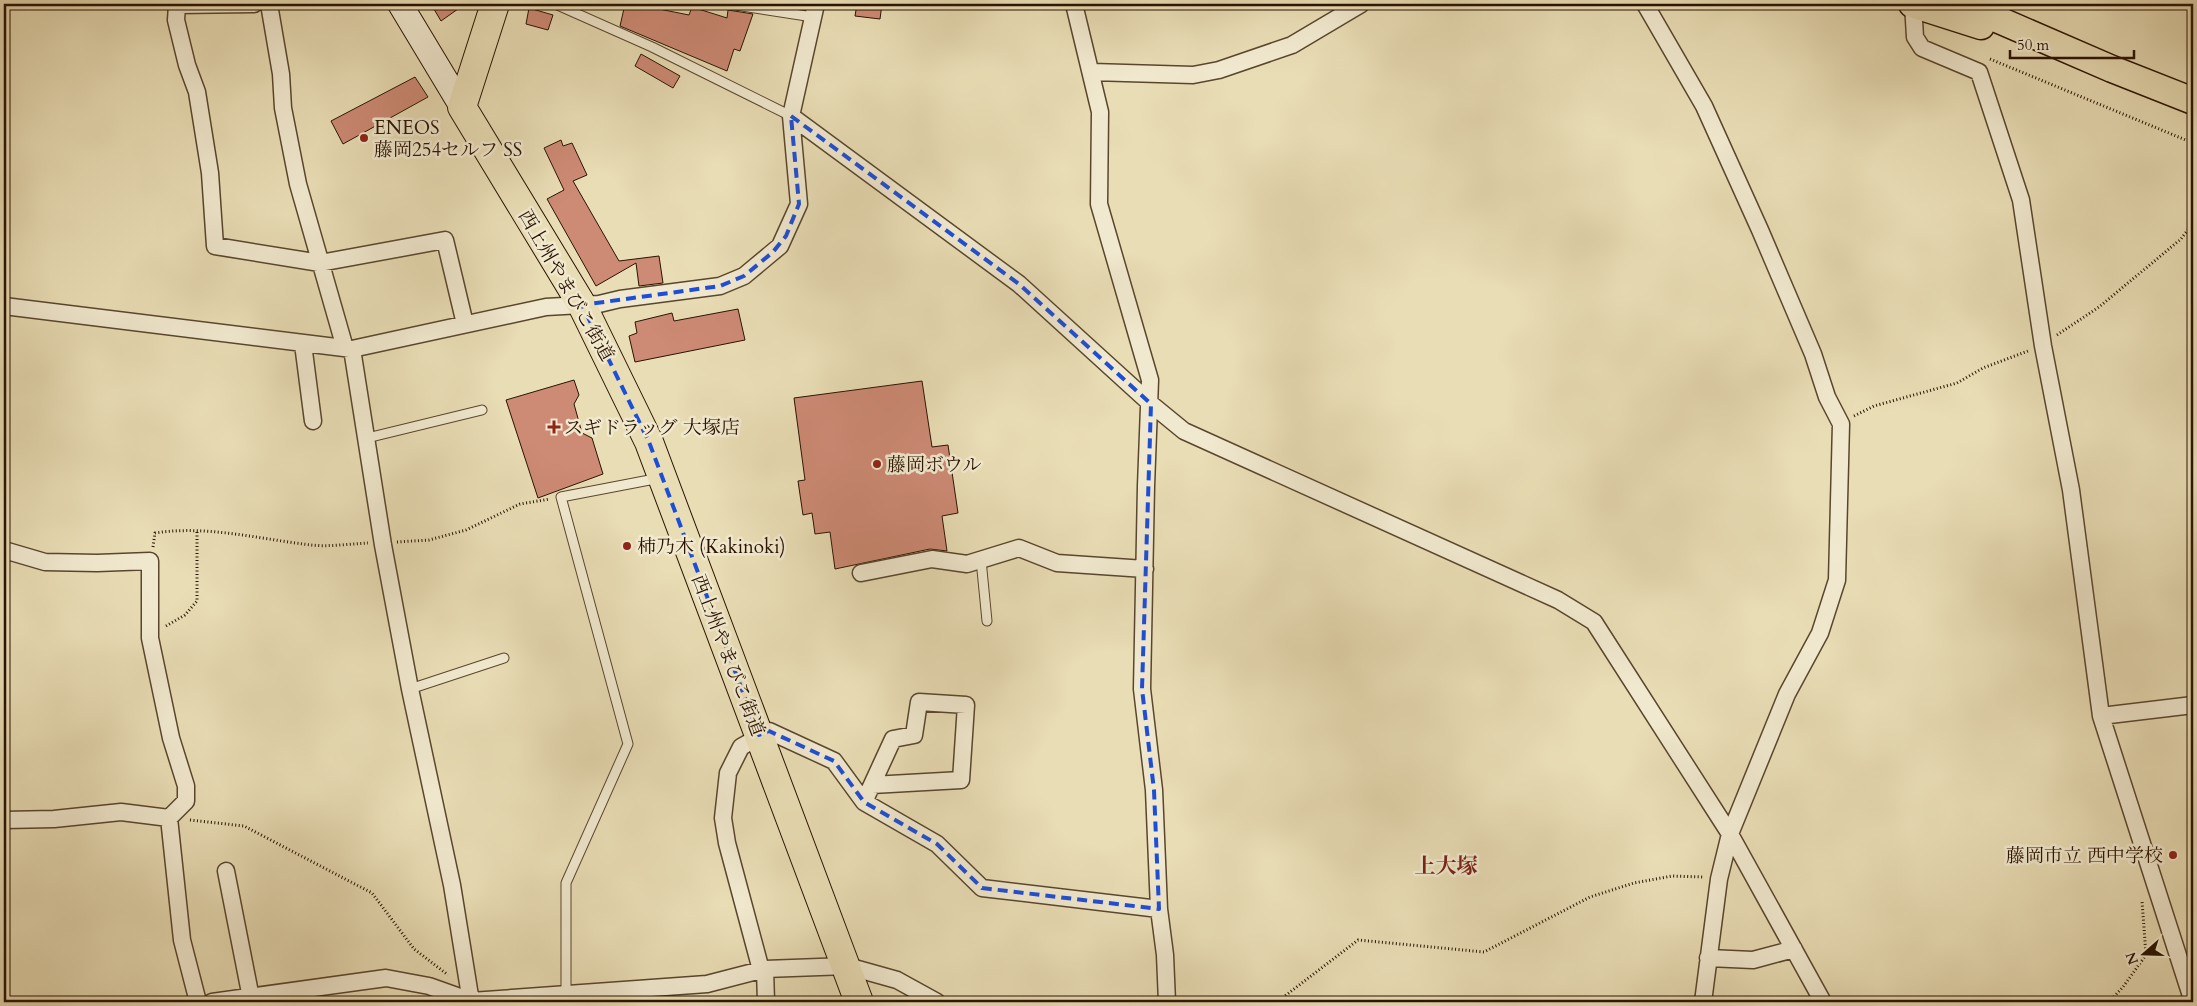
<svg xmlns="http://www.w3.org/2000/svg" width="2197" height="1006" font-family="Cardo,'Noto Serif JP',serif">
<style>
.building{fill:#cd8a75;stroke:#291300}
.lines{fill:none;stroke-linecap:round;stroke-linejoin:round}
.lane-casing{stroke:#59462d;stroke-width:11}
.street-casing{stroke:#59462d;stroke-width:19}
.secondary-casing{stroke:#291300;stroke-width:26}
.primary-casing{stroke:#291300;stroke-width:29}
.highway-casing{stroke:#291300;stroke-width:30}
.path{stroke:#291300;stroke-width:3;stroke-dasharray:1 2.5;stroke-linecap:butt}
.lane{stroke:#f1e9cf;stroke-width:9}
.street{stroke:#f1e9cf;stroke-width:16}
.secondary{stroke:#f1e9cf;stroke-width:24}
.primary{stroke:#e9ddb5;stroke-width:26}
.highway{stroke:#e9ddb5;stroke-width:28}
.marked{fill:none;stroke:#1d4ed8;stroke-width:4;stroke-dasharray:10 6;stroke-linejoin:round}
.poi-dot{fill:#8f2418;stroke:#f1e9cf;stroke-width:2}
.labels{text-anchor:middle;stroke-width:5;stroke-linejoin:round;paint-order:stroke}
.poi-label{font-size:19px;fill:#291300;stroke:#f1e9cf;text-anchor:start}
.street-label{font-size:19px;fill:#291300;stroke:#f1e9cf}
.quarter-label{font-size:21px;font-weight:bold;fill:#7a1f14;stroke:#f1e9cf}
</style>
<rect width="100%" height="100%" fill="#e9ddb5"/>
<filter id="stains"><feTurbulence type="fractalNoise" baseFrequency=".004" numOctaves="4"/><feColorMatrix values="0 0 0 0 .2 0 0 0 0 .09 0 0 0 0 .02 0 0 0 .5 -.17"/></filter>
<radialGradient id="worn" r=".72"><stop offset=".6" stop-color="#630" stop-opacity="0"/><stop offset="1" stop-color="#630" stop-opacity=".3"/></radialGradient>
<path class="building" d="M 431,4 L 465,4 L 441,21 Z
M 625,4 L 645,4 L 644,6 L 689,15 L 692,7 L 727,18 L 728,10 L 753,14 L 740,51 L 734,49 L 727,71 L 620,26 Z
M 857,4 L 882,4 L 880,19 L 855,16 Z
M 529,8 L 553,15 L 548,30 L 526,24 Z
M 641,54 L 680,76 L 673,88 L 635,66 Z
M 415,77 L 428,97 L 343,144 L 331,121 Z
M 561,140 L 563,146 L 572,143 L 587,175 L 573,181 L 619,261 L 659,256 L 663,283 L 639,286 L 636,263 L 596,286 L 547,199 L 564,190 L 544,148 Z
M 738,309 L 745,340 L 635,362 L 629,336 L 637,333 L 635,322 L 672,313 L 674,321 Z
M 574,380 L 579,395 L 574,404 L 582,433 L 592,438 L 603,474 L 538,498 L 506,400 Z
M 922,381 L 932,447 L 948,445 L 958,513 L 942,516 L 947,551 L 930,549 L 835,569 L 830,532 L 815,534 L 812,513 L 803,515 L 798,481 L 805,480 L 794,398 Z"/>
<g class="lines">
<defs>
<path id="lane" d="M 555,4 L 652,47 L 791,116
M 729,4 L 813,17
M 367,438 L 482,410
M 981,560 L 987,621
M 410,689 L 504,658
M 566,994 L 566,883 L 628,744 L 561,497 L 660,478"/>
<path id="street" d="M 254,4 L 177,5 L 176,20 L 187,65 L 197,92 L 210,173 L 215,246 L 320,263 L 445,240 L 465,324
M 269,4 L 281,74 L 283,108 L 298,184 L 345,348
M 1074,4 L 1100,112 L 1099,204 L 1150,380 L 1146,486 L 1142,689 L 1154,790 L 1159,909 L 1165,955 L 1167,1002
M 1645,4 L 1704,106 L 1760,230 L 1813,354 L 1827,397 L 1841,424 L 1837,580 L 1820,633 L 1787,694 L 1730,834 L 1719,879 L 1703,1002
M 1913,4 L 1915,37 L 1922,48 L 1979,72 L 2021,200 L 2043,346 L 2071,490 L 2101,716 L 2193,1002
M 1092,72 L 1193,75 L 1219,70 L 1292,45 L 1361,4
M 791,116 L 1019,284 L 1151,404 L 1184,431 L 1558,600 L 1594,622 L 1730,834 L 1823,1002
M 4,306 L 352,349 L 546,307 L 599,304 L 620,299 L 720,286 L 744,276 L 780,246 L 799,204 L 791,116 L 816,4
M 303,344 L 313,421
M 352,349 L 383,545 L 410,689 L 452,885 L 471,1002
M 4,550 L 45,562 L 97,563 L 150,561 L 150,638 L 171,738 L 186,786 L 186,801 L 169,818 L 182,940 L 198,1002
M 861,573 L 932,559 L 967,564 L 1019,548 L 1057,563 L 1145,569
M 2101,716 L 2193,705
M 864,802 L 893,739 L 914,735 L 919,702 L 966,705 L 961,780 L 872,785
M 4,820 L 54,819 L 121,812 L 169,818
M 226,871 L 251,998
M 1708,958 L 1753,960 L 1794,949
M 765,969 L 766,1002
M 761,970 L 727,843 L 723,818 L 728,773 L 741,747 L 769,731 L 834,761 L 864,802 L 937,844 L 982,888 L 1159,909
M 212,1002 L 386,978 L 429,986 L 471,1001 L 707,984 L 765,969 L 847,966 L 897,980 L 937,1002"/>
<path id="secondary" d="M 400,4 L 462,107"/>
<path id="primary" d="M 1912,4 L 1981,26
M 1962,4 L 2112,69 L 2193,101"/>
<path id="highway" d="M 495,4 L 462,107 L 582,305 L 649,442 L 859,1002"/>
</defs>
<use href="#lane" class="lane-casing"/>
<use href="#street" class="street-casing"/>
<use href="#secondary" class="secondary-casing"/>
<use href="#primary" class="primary-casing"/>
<use href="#highway" class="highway-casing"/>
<path class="path" d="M 1990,59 L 2193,143
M 2057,335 L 2099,307 L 2181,239 L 2193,223
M 1854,416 L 1874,406 L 1957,383 L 1983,368 L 2028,351
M 397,542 L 429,540 L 466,530 L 520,504 L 550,499
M 153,547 L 155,533 C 207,525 259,539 311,545 C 329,547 349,544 368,543
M 166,626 L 185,615 L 197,601 L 197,531
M 190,820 L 244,826 L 372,893 L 414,949 L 448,975
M 1277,1002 L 1358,940 L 1484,952 L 1590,897 L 1634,883 L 1672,876 L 1703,877
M 2109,1002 L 2123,987 L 2146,955 L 2142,901"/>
<use href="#lane" class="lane"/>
<use href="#street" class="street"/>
<use href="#secondary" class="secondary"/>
<use href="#primary" class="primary"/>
<use href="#highway" class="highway"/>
</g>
<path class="marked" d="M 791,116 L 1019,284 L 1151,404 L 1142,689 L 1154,790 L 1159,909 L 982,888 L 937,844 L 864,802 L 834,761 L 769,731 L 759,735 L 649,442 L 582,305 L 720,286 L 744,276 L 773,252 L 786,236 L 799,204 Z"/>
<g class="poi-dot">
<circle cx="364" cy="138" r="5"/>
<path d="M551.5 419.5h5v5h5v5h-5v5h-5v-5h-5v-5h5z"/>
<circle cx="877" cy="464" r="5"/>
<circle cx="627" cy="546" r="5"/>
<circle cx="2173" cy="855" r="5"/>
</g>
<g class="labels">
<g class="poi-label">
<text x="374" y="134">ENEOS<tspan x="374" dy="22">藤岡254セルフ SS</tspan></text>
<text x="564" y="434">スギドラッグ 大塚店</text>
<text x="887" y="471">藤岡ボウル</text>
<text x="637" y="553">柿乃木 (Kakinoki)</text>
<text x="2163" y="862" text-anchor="end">藤岡市立 西中学校</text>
</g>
<g class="street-label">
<text transform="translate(567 285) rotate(60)" y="7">西上州やまびこ街道</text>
<text transform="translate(729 655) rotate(69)" y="7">西上州やまびこ街道</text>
</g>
<g class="quarter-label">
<text x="1446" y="873">上大塚</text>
</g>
</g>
<rect width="2197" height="1006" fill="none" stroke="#e9ddb5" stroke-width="20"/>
<rect x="5" y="5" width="2187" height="996" fill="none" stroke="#291300" stroke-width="2.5"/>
<rect x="10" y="10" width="2177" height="986" fill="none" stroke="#291300"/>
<g transform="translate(2144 954) rotate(250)" stroke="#f1e9cf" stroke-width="4" paint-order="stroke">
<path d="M0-4L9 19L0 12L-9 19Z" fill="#291300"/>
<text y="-8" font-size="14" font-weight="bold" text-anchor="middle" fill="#291300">N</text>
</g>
<path d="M2010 50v8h124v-8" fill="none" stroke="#291300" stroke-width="2.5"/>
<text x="2017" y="50" font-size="15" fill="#291300" stroke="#f1e9cf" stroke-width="4" paint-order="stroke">50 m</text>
<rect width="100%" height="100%" filter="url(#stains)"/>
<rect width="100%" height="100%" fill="url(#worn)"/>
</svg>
